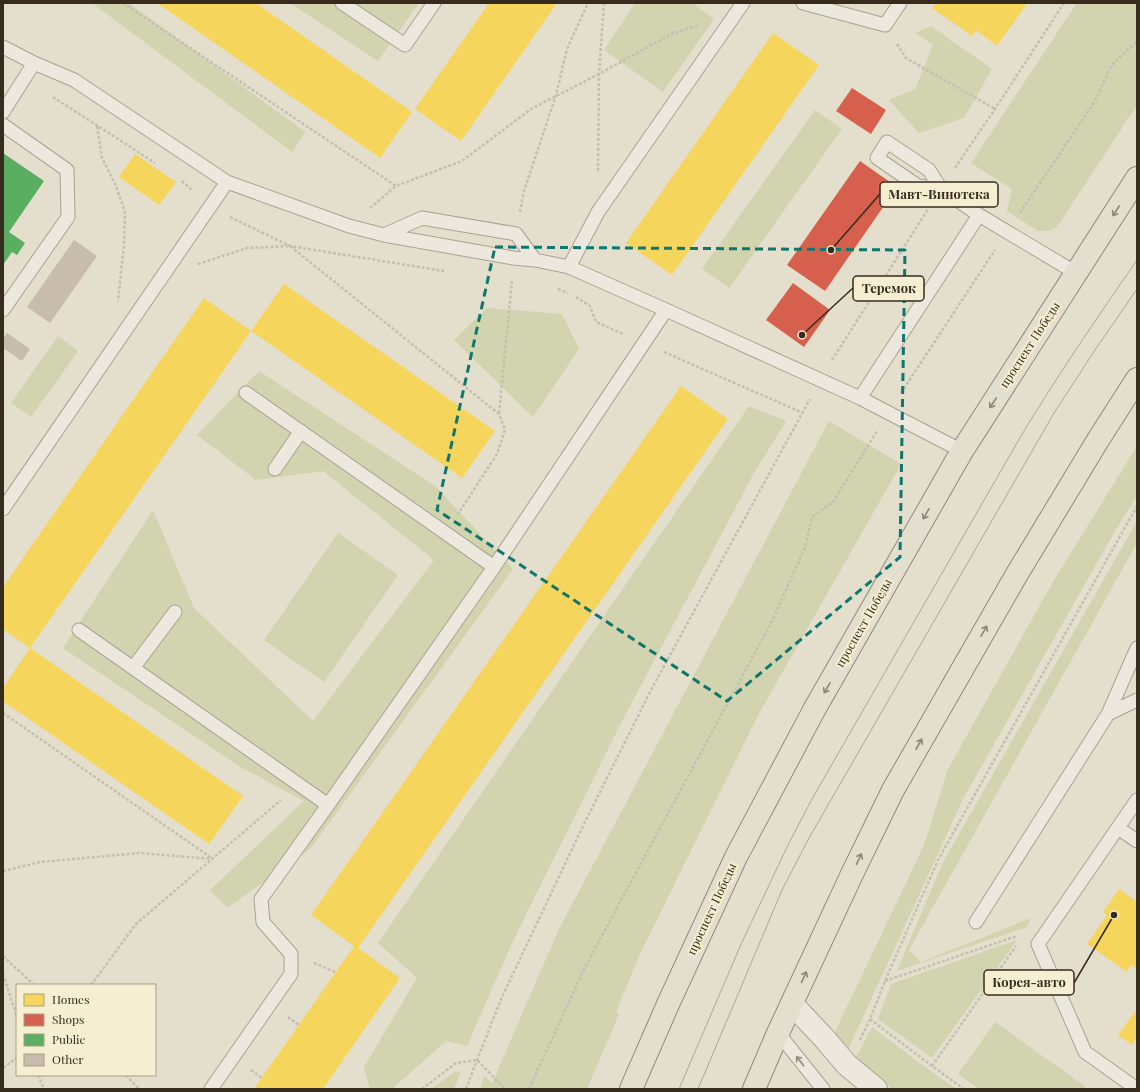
<svg xmlns="http://www.w3.org/2000/svg" width="1140" height="1092" font-family="'Playfair Display',serif">
<style>
.green{fill:#d1d4ae}
.homes{fill:#f6d55c}
.shops{fill:#d6604d}
.public{fill:#5aae61}
.building{fill:#c8bcac}
.lines{fill:none;stroke-linecap:round;stroke-linejoin:round}
.lane-casing{stroke:#a9a294;stroke-width:15}
.street-casing{stroke:#a9a294;stroke-width:24}
.primary-casing{stroke:#8e887c;stroke-width:24}
.path{stroke:#c4bfb3;stroke-width:2.5;stroke-dasharray:3 2;stroke-linecap:butt}
.lane{stroke:#ece8dd;stroke-width:13}
.street{stroke:#ece8dd;stroke-width:22}
.primary{stroke:#e3dfcf;stroke-width:22}
.tram{stroke:#aba79d;stroke-width:1}
.oneway{stroke:#8d8576}
.oneway2{stroke:#928a7d}
.marked{fill:none;stroke:#0f766e;stroke-width:3;stroke-dasharray:8 5;stroke-linejoin:round}
.labels{text-anchor:middle;stroke-width:4;stroke-linejoin:round;paint-order:stroke}
.street-label{font-size:12px;fill:#372b1d;stroke:#f5eed0}
.leader{fill:none;stroke:#372b1d;stroke-width:1.5}
.callout-dot{fill:#372b1d;stroke:#f5eed0;stroke-width:1.5}
.callout{fill:#f5eed0;stroke:#372b1d;stroke-width:1.5}
.callout-label{font-size:13px;text-anchor:middle;font-weight:bold;fill:#372b1d}
</style>
<rect width="100%" height="100%" fill="#e4decc"/>
<path class="green" d="M 92,3 L 129,3 L 305,132 L 292,152 Z
M 290,3 L 419,3 L 378,61 Z
M 635,3 L 692,3 L 714,19 L 663,92 L 604,50 Z
M 1077,3 L 1137,3 L 1137,105 L 1057,227 L 1049,231 L 1038,231 L 1007,211 L 1012,189 L 971,163 Z
M 931,26 L 992,69 L 964,118 L 919,133 L 889,100 L 915,89 L 933,45 L 916,33 Z
M 815,110 L 842,129 L 729,288 L 702,269 Z
M 487,308 L 562,314 L 579,349 L 533,417 L 454,340 Z
M 58,336 L 78,351 L 31,417 L 11,403 Z
M 259,371 L 435,486 L 513,569 L 311,848 L 227,908 L 210,890 L 304,801 L 239,766 L 63,648 L 153,510 L 194,608 L 313,721 L 434,560 L 323,471 L 256,480 L 197,435 Z
M 749,406 L 786,421 L 754,473 L 621,723 L 512,943 L 467,1046 L 446,1041 L 392,1089 L 370,1089 L 364,1067 L 417,978 L 378,943 Z
M 829,421 L 901,464 L 757,717 L 639,956 L 616,1012 L 619,1014 L 587,1089 L 480,1089 L 484,1076 L 492,1083 L 559,929 Z
M 1137,446 L 1137,496 L 1115,531 L 963,799 L 848,1050 L 833,1036 L 924,845 L 948,769 L 1054,580 Z
M 1137,521 L 1137,543 L 909,950 L 921,962 L 1031,918 L 1027,927 L 897,971 L 942,864 Z
M 338,533 L 398,575 L 324,682 L 264,640 Z
M 1017,940 L 932,1058 L 878,1019 L 891,984 Z
M 995,1022 L 1086,1087 L 1084,1089 L 979,1089 L 958,1074 Z
M 872,1027 L 926,1068 L 957,1089 L 892,1089 L 856,1057 Z
M 461,1071 L 454,1089 L 431,1089 L 455,1072 Z"/>
<path class="homes" d="M 157,3 L 256,3 L 412,112 L 380,158 Z
M 489,3 L 557,3 L 461,141 L 415,109 Z
M 936,3 L 1023,3 L 1026,5 L 997,46 L 976,30 L 972,36 L 932,8 Z
M 773,33 L 819,65 L 672,275 L 626,243 Z
M 135,154 L 176,182 L 159,205 L 119,177 Z
M 284,284 L 495,431 L 462,478 L 251,331 Z
M 204,298 L 251,331 L 30,648 L 3,629 L 3,587 Z
M 681,386 L 728,419 L 358,948 L 400,978 L 323,1089 L 254,1089 L 354,946 L 311,915 Z
M 30,648 L 243,796 L 209,844 L 3,701 L 3,688 Z
M 1119,889 L 1137,902 L 1137,969 L 1131,965 L 1127,972 L 1087,944 L 1107,915 L 1103,912 Z
M 1137,1009 L 1137,1037 L 1132,1045 L 1118,1035 Z"/>
<path class="shops" d="M 852,88 L 886,110 L 871,134 L 836,111 Z
M 860,161 L 897,187 L 825,291 L 787,265 Z
M 793,283 L 830,310 L 804,347 L 766,320 Z"/>
<path class="public" d="M 3,153 L 44,181 L 9,232 L 25,243 L 17,255 L 12,252 L 3,265 Z"/>
<path class="building" d="M 74,240 L 97,256 L 50,323 L 27,307 Z
M 7,333 L 30,349 L 22,361 L 3,348 L 3,339 Z"/>
<g class="lines">
<defs>
<path id="lane" d="M 342,3 L 405,45 L 434,3
M 803,3 L 885,25 L 900,3
M 3,47 L 34,63 L 74,80 L 227,182 L 349,226 L 384,235 L 513,258 L 535,260 L 569,267 L 666,310 L 860,398 L 962,451
M 3,112 L 34,63
M 3,125 L 67,170 L 68,217 L 3,310
M 941,189 L 929,170 L 887,142 L 877,158 L 918,186 L 941,189 L 979,215 L 1076,273
M 384,235 L 422,218 L 516,234 L 535,260
M 569,267 L 598,212 L 743,3
M 246,393 L 494,567
M 860,398 L 979,215
M 275,469 L 301,431
M 3,509 L 227,182
M 79,630 L 328,805
M 133,668 L 175,612
M 1108,714 L 1137,700
M 1137,800 L 1038,944 L 1085,1052 L 1137,1089
M 1118,828 L 1137,841
M 976,922 L 1108,714 L 1137,648
M 778,1033 L 823,1089
M 211,1089 L 291,974 L 291,954 L 263,922 L 261,899 L 328,805 L 494,567 L 666,310"/>
<path id="street" d="M 792,1004 L 824,1038 L 847,1065 L 876,1089"/>
<path id="primary" d="M 631,1089 L 669,1002 L 736,857 L 814,710 L 962,451 L 1137,178
M 754,1089 L 778,1033 L 852,874 L 893,790 L 1017,574 L 1098,440 L 1137,379"/>
</defs>
<use href="#lane" class="lane-casing"/>
<use href="#street" class="street-casing"/>
<use href="#primary" class="primary-casing"/>
<path class="path" d="M 123,3 L 396,186
M 897,44 L 906,58 L 995,109
M 53,97 L 155,163
M 97,126 L 102,158 L 116,186 L 125,212 L 124,245 L 118,301
M 955,168 L 995,109 L 1064,3
M 598,171 L 599,74 L 604,3
M 182,181 L 193,191
M 370,208 L 396,186 L 462,161 L 531,109 L 599,74 L 673,33 L 700,25
M 520,212 L 524,191 L 556,95 L 567,49 L 588,3
M 1020,213 L 1095,101 L 1111,66 L 1137,41
M 230,217 L 290,246 L 444,271
M 198,264 L 247,248 L 290,246 L 499,414 L 505,430 L 497,454 L 458,514
M 558,289 L 568,293
M 576,297 L 590,306 L 596,322 L 623,334
M 664,352 L 803,413
M 832,360 L 928,209
M 901,393 L 995,250
M 499,413 L 512,281
M 3,713 L 213,859
M 3,871 L 40,862 L 140,853 L 212,859
M 3,956 L 34,985
M 314,963 L 335,972
M 3,974 L 17,1017
M 885,981 L 1017,936
M 91,985 L 136,924 L 281,800
M 288,1017 L 299,1025
M 870,1019 L 932,1066 L 964,1089
M 860,1040 L 870,1019 L 885,981 L 938,860 L 1137,506
M 932,1066 L 1016,946
M 3,1068 L 17,1058
M 251,1070 L 262,1078
M 38,1075 L 44,1089
M 126,1075 L 139,1089
M 422,1089 L 456,1063 L 477,1060 L 505,1089
M 466,1089 L 477,1060 L 502,997 L 583,826 L 652,688 L 810,399
M 529,1089 L 584,969 L 772,621 L 805,547 L 812,517 L 833,502 L 877,431"/>
<use href="#lane" class="lane"/>
<use href="#street" class="street"/>
<use href="#primary" class="primary"/>
<path class="tram" d="M 679,1089 L 742,942 L 789,843 L 812,799 L 1021,436 C 1057,376 1097,318 1137,260
M 698,1089 L 782,890 L 809,838 L 1054,413 L 1095,350 L 1137,289"/>
</g>
<defs><path id="oneway-shaft" d="M-6 0H5M1.5-3L5.5 0L1.5 3" fill="none" stroke-width="1.6" stroke-linecap="round" stroke-linejoin="round"/></defs>
<g class="oneway">
<use href="#oneway-shaft" transform="translate(1116 211) rotate(123)"/>
<use href="#oneway-shaft" transform="translate(993 403) rotate(123)"/>
<use href="#oneway-shaft" transform="translate(926 514) rotate(120)"/>
<use href="#oneway-shaft" transform="translate(984 631) rotate(-60)"/>
<use href="#oneway-shaft" transform="translate(827 688) rotate(120)"/>
<use href="#oneway-shaft" transform="translate(919 744) rotate(-61)"/>
<use href="#oneway-shaft" transform="translate(859 859) rotate(-64)"/>
<use href="#oneway-shaft" transform="translate(804 977) rotate(-65)"/>
</g>
<use class="oneway2" href="#oneway-shaft" transform="translate(800 1061) rotate(-128)"/>
<path class="marked" d="M 495,247 L 905,250 L 900,557 L 727,701 L 437,510 Z"/>
<g class="labels">
<g class="street-label">
<text transform="translate(1030 345) rotate(-57)" y="4">проспект Победы</text>
<text transform="translate(864 623) rotate(-60)" y="4">проспект Победы</text>
<text transform="translate(712 909) rotate(-65)" y="4">проспект Победы</text>
</g>
</g>
<path class="leader" d="M831 250L880 194M802 335L853 288M1114 915L1074 983"/>
<g class="callout-dot">
<circle cx="831" cy="250" r="4"/>
<circle cx="802" cy="335" r="4"/>
<circle cx="1114" cy="915" r="4"/>
</g>
<g class="callout">
<rect x="880" y="182" width="118" height="25" rx="4"/>
<rect x="853" y="276" width="71" height="25" rx="4"/>
<rect x="984" y="970" width="90" height="25" rx="4"/>
</g>
<g class="callout-label">
<text x="939" y="199">Мавт-Винотека</text>
<text x="889" y="293">Теремок</text>
<text x="1029" y="987">Корея-авто</text>
</g>
<rect width="1140" height="1092" fill="none" stroke="#372b1d" stroke-width="8"/>
<rect x="16" y="984" width="140" height="92" fill="#f5eed0" stroke="#a9a088"/>
<rect x="24" y="994" width="20" height="12" fill="#f6d55c" stroke="#a9a088"/>
<text x="52" y="1004" font-size="12" fill="#372b1d">Homes</text>
<rect x="24" y="1014" width="20" height="12" fill="#d6604d" stroke="#a9a088"/>
<text x="52" y="1024" font-size="12" fill="#372b1d">Shops</text>
<rect x="24" y="1034" width="20" height="12" fill="#5aae61" stroke="#a9a088"/>
<text x="52" y="1044" font-size="12" fill="#372b1d">Public</text>
<rect x="24" y="1054" width="20" height="12" fill="#c8bcac" stroke="#a9a088"/>
<text x="52" y="1064" font-size="12" fill="#372b1d">Other</text>
</svg>
